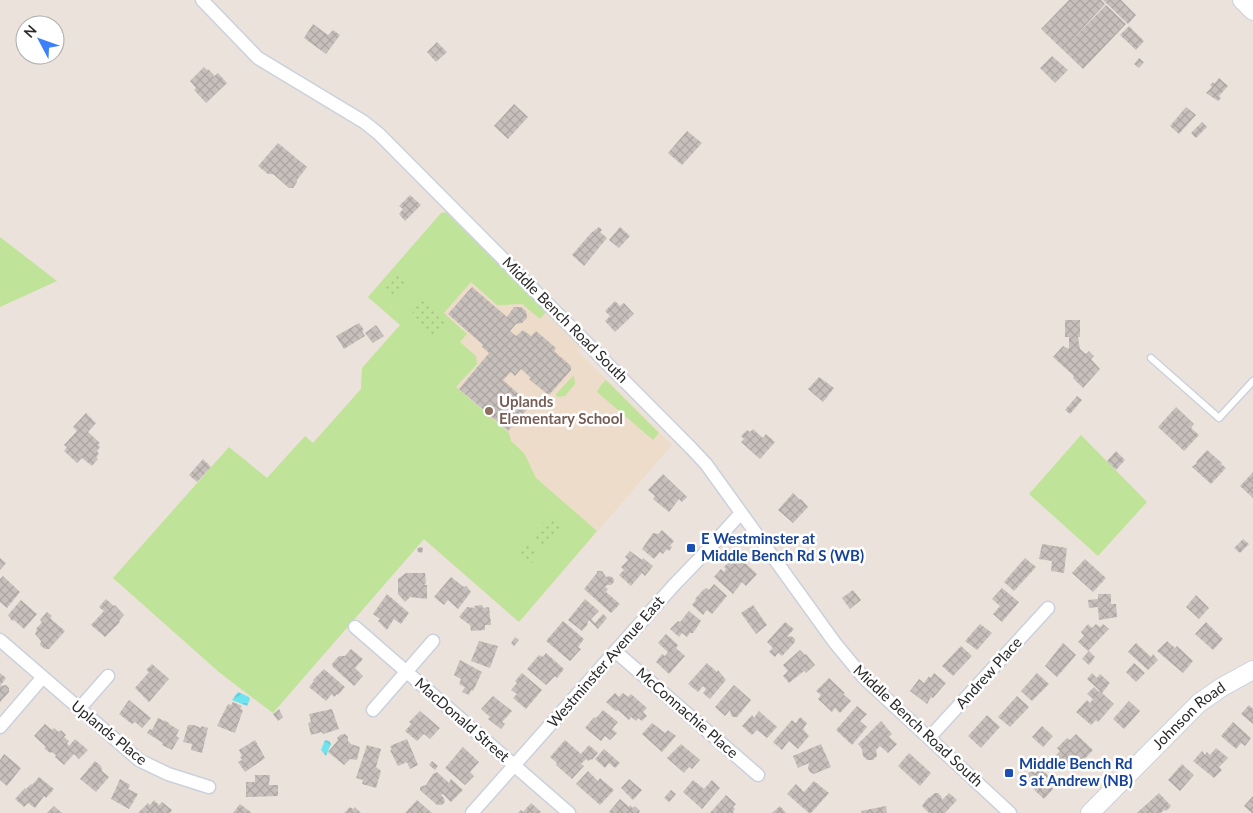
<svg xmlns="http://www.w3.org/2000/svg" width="1253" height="813" font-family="Lato,sans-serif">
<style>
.education{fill:#eedccb}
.grass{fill:#bfe398}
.park{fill:url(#park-dots)}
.water{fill:url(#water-waves)}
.building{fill:url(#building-cross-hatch)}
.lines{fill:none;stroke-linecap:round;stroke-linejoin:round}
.service-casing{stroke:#cad1dc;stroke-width:9}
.minor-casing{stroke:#cad1dc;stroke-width:15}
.secondary-casing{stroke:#cad1dc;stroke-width:20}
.service{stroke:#fff;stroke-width:6}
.minor{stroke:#fff;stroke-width:12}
.secondary{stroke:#fff;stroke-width:18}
.education-dot{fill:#8d6e63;stroke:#fff;stroke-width:2}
.transit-dot{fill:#1a4fb4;stroke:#fff;stroke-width:2}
.labels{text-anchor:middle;stroke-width:5;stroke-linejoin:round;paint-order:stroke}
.street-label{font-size:15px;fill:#2a2a2a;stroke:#fff}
.education-label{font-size:15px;font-weight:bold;fill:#785e54;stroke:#fff;text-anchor:start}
.transit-label{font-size:15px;font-weight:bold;fill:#164399;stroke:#fff;text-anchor:start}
</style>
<defs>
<pattern id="park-dots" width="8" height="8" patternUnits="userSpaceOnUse" patternTransform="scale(1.25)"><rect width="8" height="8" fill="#bfe398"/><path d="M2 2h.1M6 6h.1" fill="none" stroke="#a4c383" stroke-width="1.8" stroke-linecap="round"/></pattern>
<pattern id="water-waves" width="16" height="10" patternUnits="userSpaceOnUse" patternTransform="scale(1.25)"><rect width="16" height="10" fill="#6fe3ee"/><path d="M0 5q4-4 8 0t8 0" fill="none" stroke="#60c3cc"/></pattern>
<pattern id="building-cross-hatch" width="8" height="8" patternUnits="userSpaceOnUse" patternTransform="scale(1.25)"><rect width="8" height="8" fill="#c7bfbb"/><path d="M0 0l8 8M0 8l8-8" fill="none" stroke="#aba4a1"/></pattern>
</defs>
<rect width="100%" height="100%" fill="#ece2dc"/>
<path class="education" d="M 446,212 L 583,347 L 577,350 L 672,445 L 519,622 L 313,443 L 361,389 L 362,368 L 400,325 L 368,297 L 441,213 Z"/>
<path class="grass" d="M 446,212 L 546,312 L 540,319 L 522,304 L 497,305 L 471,282 L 444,313 L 467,334 L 460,342 L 476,356 L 477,364 L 456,387 L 509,433 L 511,441 L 524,453 L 536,478 L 597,531 L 519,622 L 424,539 L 273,713 L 220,673 L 113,578 L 229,447 L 267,478 L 305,436 L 313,443 L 361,389 L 362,368 L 400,325 L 368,297 L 441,213 Z
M 0,237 L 57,281 L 0,307 Z
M 574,375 L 575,384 L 565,396 L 557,397 L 556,394 Z
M 606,380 L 659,433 L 653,440 L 597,392 L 601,385 Z
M 1081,435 L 1147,502 L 1098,556 L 1029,494 Z"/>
<path class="park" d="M 397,273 L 407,282 L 395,296 L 384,287 Z
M 422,296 L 441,312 L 443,319 L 446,322 L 432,338 L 419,327 L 411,309 Z
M 556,520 L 563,526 L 545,548 L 531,536 L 545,521 Z
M 525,542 L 539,554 L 530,565 L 516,553 Z"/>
<path class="water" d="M 238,692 L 249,697 L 250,699 L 247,706 L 232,700 Z
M 325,740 L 329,741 L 331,744 L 326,756 L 321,750 Z"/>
<path class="building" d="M 1069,0 L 1101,0 L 1105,4 L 1070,42 L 1106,5 L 1126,24 L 1083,69 L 1041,29 Z
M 1103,0 L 1121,0 L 1136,15 L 1128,24 Z
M 313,24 L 328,35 L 333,30 L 340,35 L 326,54 L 304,38 Z
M 1129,26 L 1144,41 L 1136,50 L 1120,35 Z
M 437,42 L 447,52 L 436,62 L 427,52 Z
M 1052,56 L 1068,70 L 1055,83 L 1040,68 Z
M 1139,58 L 1144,62 L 1139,68 L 1134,64 Z
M 204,67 L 207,70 L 208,69 L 214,75 L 213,77 L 218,73 L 227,83 L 206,103 L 194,90 L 196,88 L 190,81 Z
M 1219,78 L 1228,86 L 1219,96 L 1221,98 L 1218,101 L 1206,93 L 1212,87 L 1210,85 L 1213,82 L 1214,84 Z
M 514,104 L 528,117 L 508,139 L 494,126 Z
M 1186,107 L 1196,115 L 1179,134 L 1170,126 Z
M 1202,122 L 1207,127 L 1196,138 L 1191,133 Z
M 687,131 L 702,143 L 682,165 L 668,153 Z
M 278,143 L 307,167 L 297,180 L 297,182 L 293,188 L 289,188 L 273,174 L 268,174 L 258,166 Z
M 410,195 L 421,205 L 405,221 L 399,214 L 403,209 L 399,206 Z
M 599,227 L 602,230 L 600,232 L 607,238 L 584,266 L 572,255 L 591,233 Z
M 620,227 L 630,236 L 619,248 L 609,240 Z
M 472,287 L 507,317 L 514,307 L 521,307 L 526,311 L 527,318 L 522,323 L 516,324 L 510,331 L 516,336 L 523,330 L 531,336 L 536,331 L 556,348 L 554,351 L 571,366 L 571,370 L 550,394 L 547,394 L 529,379 L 531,378 L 521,369 L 515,376 L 511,372 L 503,380 L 531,405 L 508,431 L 459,389 L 489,353 L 482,347 L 483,345 L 448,314 Z
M 615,301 L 620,306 L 624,303 L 634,314 L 615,332 L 605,321 L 610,316 L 605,311 Z
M 1065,320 L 1080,320 L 1080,337 L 1078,337 L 1080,349 L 1086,354 L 1089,351 L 1094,356 L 1091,359 L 1100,369 L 1083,388 L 1073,378 L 1074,376 L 1053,357 L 1063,346 L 1069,349 L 1069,337 L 1065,337 Z
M 359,323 L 364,330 L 362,331 L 365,336 L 344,349 L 336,336 Z
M 376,325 L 384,336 L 373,343 L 365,333 Z
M 819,377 L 834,388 L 823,402 L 808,389 Z
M 1077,396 L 1082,400 L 1070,414 L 1065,410 Z
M 1176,407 L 1194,424 L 1191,428 L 1199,435 L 1184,451 L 1158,427 Z
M 86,413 L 96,423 L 88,432 L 100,443 L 98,445 L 100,447 L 97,451 L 99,454 L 96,457 L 98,459 L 92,466 L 82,458 L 77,463 L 64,451 L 67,447 L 64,445 L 77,431 L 73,427 Z
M 753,429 L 763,438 L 766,434 L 775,442 L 760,459 L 741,442 L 744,439 L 741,436 L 747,430 L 750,432 Z
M 1207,450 L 1222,463 L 1221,464 L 1226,468 L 1211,484 L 1192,467 L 1197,463 L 1196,462 Z
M 1116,451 L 1125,460 L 1116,470 L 1107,461 Z
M 203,459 L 211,467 L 197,482 L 189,475 Z
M 1253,472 L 1253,498 L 1240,486 Z
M 663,474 L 687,497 L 682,502 L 679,499 L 669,512 L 653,499 L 655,496 L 648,490 Z
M 793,493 L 800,500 L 801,499 L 808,507 L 793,523 L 778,510 Z
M 662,530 L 674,541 L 670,546 L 672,547 L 669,551 L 667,549 L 663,554 L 660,552 L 654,559 L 642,549 L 653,533 L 658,534 Z
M 1243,539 L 1249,544 L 1240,553 L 1234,548 Z
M 1042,544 L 1067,548 L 1064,573 L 1051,571 L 1052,561 L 1039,559 Z
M 420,547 L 423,548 L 423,551 L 421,553 L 418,552 L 417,549 Z
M 630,551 L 642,560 L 643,558 L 653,566 L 645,576 L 642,573 L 631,586 L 619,575 L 624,570 L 621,567 L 628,560 L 625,557 Z
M 736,555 L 757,574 L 746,586 L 742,582 L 733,594 L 714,577 L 721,569 L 724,572 L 726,569 L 724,567 Z
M 0,558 L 6,563 L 0,570 Z
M 1025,558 L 1036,567 L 1014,591 L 1004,582 Z
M 1085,559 L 1106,578 L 1093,592 L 1072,573 Z
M 597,571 L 602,571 L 606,577 L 610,576 L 614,579 L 614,582 L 611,585 L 607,585 L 605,587 L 608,589 L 606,592 L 620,604 L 611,613 L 584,589 L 597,573 Z
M 406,573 L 425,573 L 426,583 L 424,585 L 427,585 L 427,599 L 410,597 L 405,602 L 398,594 L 398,579 Z
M 3,576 L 20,592 L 7,608 L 0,602 L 0,579 Z
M 451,577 L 464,587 L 466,586 L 471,592 L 458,609 L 448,600 L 444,605 L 434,597 Z
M 714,584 L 727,596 L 712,614 L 707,610 L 703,615 L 692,605 L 696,600 L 695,599 L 704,589 L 707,588 L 709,590 Z
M 1002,588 L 1019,602 L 1002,622 L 993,614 L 1000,606 L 992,599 Z
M 853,590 L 861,600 L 850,609 L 842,598 Z
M 387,594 L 409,613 L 401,624 L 394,619 L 387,630 L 378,621 L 380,619 L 373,614 Z
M 1098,594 L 1111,594 L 1111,604 L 1116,604 L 1117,617 L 1099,620 L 1098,607 L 1089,608 L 1088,600 L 1098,599 Z
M 1196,595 L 1209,608 L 1199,619 L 1186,607 Z
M 106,599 L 114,606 L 115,605 L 124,615 L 119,621 L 120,622 L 105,637 L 91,625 L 104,611 L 99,607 Z
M 585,599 L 599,611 L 591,619 L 595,623 L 603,614 L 607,618 L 598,629 L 589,620 L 587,623 L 588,624 L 582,631 L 568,620 Z
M 21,600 L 37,614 L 24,629 L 14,620 L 12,621 L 8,615 Z
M 482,605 L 483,608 L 489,607 L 491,625 L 485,625 L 485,630 L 471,631 L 470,625 L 459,617 L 467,607 L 475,608 L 474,606 Z
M 753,605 L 767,625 L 756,634 L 741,613 Z
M 689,611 L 701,621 L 693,633 L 690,633 L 687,637 L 682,633 L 679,637 L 670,629 L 678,621 L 680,622 Z
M 47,612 L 52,616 L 50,618 L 65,631 L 49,649 L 45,649 L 40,645 L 41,641 L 35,634 L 37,630 L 36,629 L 42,622 L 40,620 Z
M 563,621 L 584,639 L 578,647 L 581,649 L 570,661 L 546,641 Z
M 785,622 L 794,629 L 787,637 L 791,636 L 795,639 L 795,642 L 782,656 L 778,653 L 775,657 L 769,652 L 773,648 L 767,642 Z
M 1206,622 L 1223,639 L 1213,650 L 1195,634 Z
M 980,624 L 992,633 L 977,650 L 965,641 Z
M 1088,624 L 1092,628 L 1096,624 L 1100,627 L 1103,624 L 1109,629 L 1088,651 L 1078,642 L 1084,636 L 1081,632 Z
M 666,634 L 678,645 L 676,648 L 685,656 L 669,674 L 656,662 L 662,654 L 665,656 L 668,652 L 658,643 Z
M 515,637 L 519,640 L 514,646 L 511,643 Z
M 479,641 L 498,646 L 490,668 L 471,661 Z
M 1167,641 L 1175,648 L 1177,646 L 1193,661 L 1183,673 L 1157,651 Z
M 1063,643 L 1076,655 L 1057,677 L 1045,666 Z
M 1136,643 L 1151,657 L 1153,654 L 1158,660 L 1148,670 L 1128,652 Z
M 961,646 L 972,656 L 953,676 L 942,666 Z
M 351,649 L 363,659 L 355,668 L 363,676 L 354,686 L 333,667 L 332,664 L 339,656 L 345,656 Z
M 800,650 L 805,655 L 806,654 L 815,665 L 806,673 L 804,671 L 789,683 L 783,676 L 788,671 L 783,665 Z
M 1089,651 L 1095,657 L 1089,665 L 1082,659 Z
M 546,653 L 564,669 L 557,678 L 555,676 L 546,685 L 527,669 L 539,655 L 543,657 Z
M 460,660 L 482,672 L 473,691 L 471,690 L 469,695 L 462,692 L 465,687 L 459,684 L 461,679 L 454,675 Z
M 707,663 L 717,672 L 718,670 L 726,680 L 710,699 L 703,693 L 706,689 L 703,686 L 698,692 L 688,684 Z
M 1134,663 L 1145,673 L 1136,682 L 1126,672 Z
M 152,664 L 169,679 L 149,702 L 135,688 L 149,672 L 146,670 Z
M 324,669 L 345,687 L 338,695 L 337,694 L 334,697 L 332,694 L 326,701 L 309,687 L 314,681 L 313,680 Z
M 0,673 L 6,678 L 0,686 Z
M 522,673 L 542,690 L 526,709 L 513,698 L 517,694 L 511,690 L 517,683 L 515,681 Z
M 934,673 L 946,683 L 933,698 L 931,697 L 927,704 L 910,691 L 919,679 L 924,683 L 929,676 L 931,678 Z
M 1037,673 L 1049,684 L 1032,701 L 1021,691 Z
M 1092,673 L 1097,678 L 1100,674 L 1110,683 L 1102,693 L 1114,704 L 1098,722 L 1096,720 L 1091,725 L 1076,712 L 1087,700 L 1090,703 L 1093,699 L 1087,694 L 1094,687 L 1099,692 L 1100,691 L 1087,679 Z
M 829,678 L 845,693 L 843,694 L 851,701 L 840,713 L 835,708 L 832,712 L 818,699 L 821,695 L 816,691 Z
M 6,685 L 9,688 L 9,692 L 0,702 L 0,686 Z
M 734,685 L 751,700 L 737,717 L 733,717 L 731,715 L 730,710 L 725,716 L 715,707 Z
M 615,693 L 619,697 L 623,693 L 628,697 L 631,694 L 647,708 L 643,712 L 647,716 L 642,721 L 638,718 L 636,721 L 631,717 L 629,720 L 618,710 L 616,711 L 606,702 Z
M 493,696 L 512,711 L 502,722 L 505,724 L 501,729 L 488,719 L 490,717 L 481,709 Z
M 1017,696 L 1029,707 L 1010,727 L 998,717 Z
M 129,700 L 151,718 L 142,728 L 135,722 L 132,724 L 119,714 Z
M 1129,701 L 1140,711 L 1124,729 L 1113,719 Z
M 233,702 L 242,706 L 240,709 L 243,710 L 235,733 L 217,726 L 228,704 L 231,705 Z
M 1249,705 L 1253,709 L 1253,724 L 1241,714 Z
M 857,706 L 867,714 L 860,721 L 867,727 L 852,745 L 836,730 Z
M 279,709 L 283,717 L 278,721 L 273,714 Z
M 332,709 L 339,729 L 323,734 L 322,732 L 311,735 L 308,723 L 311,722 L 309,714 Z
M 603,710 L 618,722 L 612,729 L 617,733 L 610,740 L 605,736 L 601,741 L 585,728 L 594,717 L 596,718 Z
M 420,711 L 440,728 L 430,739 L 424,734 L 417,741 L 405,731 L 411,724 L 409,722 Z
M 759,711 L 777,727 L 767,738 L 757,730 L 752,735 L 742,726 L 752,715 L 754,718 Z
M 987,715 L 1000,727 L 981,748 L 968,736 Z
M 800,717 L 807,723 L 803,729 L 809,736 L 798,749 L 789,741 L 782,750 L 773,742 L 792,720 L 796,723 Z
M 158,718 L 164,721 L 164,720 L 169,723 L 169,724 L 179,730 L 176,736 L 179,738 L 172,750 L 162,745 L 163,743 L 147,733 L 150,729 L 152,730 Z
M 881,721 L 892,734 L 889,737 L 897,744 L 888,753 L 880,746 L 876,750 L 877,756 L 873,760 L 867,760 L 863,756 L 862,749 L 858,744 Z
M 1233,722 L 1251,738 L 1245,746 L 1241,743 L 1236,749 L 1221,736 Z
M 652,723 L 665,733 L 668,730 L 676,736 L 662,752 L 642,734 Z
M 45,724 L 52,730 L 54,728 L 59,732 L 61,730 L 66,735 L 64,737 L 69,741 L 67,743 L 69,746 L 75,739 L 88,750 L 79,759 L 74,754 L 64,765 L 55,757 L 56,755 L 52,752 L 50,753 L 44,748 L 46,747 L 34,736 Z
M 188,725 L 194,725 L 201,728 L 201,726 L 208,728 L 202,753 L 191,750 L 192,744 L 183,742 Z
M 1042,726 L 1053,736 L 1043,747 L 1032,737 Z
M 345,734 L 348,737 L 348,741 L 351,744 L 360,747 L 357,760 L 350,759 L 344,765 L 328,752 L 338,740 L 337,738 L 340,735 Z
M 1076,734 L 1093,750 L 1079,765 L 1079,769 L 1074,773 L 1055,756 L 1060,751 L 1057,748 L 1067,738 L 1070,740 Z
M 407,739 L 418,765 L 410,769 L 407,762 L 398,766 L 390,750 L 392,750 L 390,746 Z
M 255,740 L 265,758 L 245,772 L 238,762 L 242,760 L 240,757 L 242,756 L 239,750 Z
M 565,740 L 581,754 L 589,745 L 598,753 L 592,760 L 591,759 L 588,761 L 586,759 L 581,764 L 584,766 L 572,779 L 556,765 L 557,763 L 550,757 Z
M 681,744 L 700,760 L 692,769 L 689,767 L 684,773 L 667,758 Z
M 821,744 L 831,767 L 814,774 L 810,772 L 808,768 L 809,763 L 798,768 L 793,756 Z
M 367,745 L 381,749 L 376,767 L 381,771 L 376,788 L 362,784 L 363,780 L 356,778 Z
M 463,747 L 479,762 L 470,772 L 474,776 L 465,785 L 445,768 Z
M 1216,748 L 1228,758 L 1219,767 L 1222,770 L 1214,778 L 1193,761 L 1202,751 L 1205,755 L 1207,752 L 1210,755 Z
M 604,749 L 620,763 L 615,768 L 609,763 L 605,768 L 595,759 Z
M 909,753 L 931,773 L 920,786 L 898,766 Z
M 4,754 L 21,768 L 7,786 L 0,780 L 0,760 Z
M 95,761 L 101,766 L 102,771 L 109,777 L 96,792 L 80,779 Z
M 432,761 L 438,766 L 435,770 L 429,765 Z
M 1182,764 L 1194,775 L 1180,791 L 1168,780 Z
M 1040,768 L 1053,780 L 1049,784 L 1053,789 L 1044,799 L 1030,786 L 1031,785 L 1027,782 L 1030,779 L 1026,776 L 1031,770 L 1035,773 Z
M 588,771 L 598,781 L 600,778 L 614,790 L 600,805 L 576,784 Z
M 437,772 L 449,783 L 451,779 L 463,790 L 451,802 L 443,794 L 441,795 L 444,798 L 445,802 L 442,805 L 437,805 L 420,790 L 420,787 L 426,785 L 433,774 Z
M 255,775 L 270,775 L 269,785 L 278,785 L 278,796 L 246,797 L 246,782 L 255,782 Z
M 39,777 L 54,789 L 46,798 L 44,796 L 35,808 L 28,803 L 24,807 L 15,799 L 25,788 L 26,789 L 31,784 L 32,785 Z
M 120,779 L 130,785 L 128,789 L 138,794 L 129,809 L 111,799 Z
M 629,779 L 642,790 L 633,800 L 621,788 Z
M 693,780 L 704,789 L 712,780 L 720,788 L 702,809 L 683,792 Z
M 814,781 L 829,793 L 811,813 L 809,813 L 787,794 L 796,784 L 804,792 Z
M 671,790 L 676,794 L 669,802 L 664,798 Z
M 935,793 L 938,793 L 941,796 L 942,800 L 949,793 L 957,800 L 945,813 L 929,813 L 922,806 L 926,800 Z
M 1159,793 L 1171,806 L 1166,811 L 1164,810 L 1161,813 L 1137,813 Z
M 726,795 L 736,804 L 733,807 L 735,809 L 733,812 L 734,813 L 710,813 Z
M 1253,796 L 1253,813 L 1252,813 L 1244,806 Z
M 620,799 L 629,807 L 630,805 L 633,808 L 635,806 L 640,811 L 639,813 L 610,813 L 609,812 Z
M 154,800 L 159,805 L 162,802 L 172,810 L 170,813 L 138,813 L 148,803 L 150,805 Z
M 417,800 L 432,813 L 405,813 Z
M 531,803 L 541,812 L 540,813 L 518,813 L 521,810 L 523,812 Z
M 240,804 L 252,813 L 233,813 Z
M 54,806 L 62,813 L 47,813 Z
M 780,806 L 786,813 L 772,813 Z
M 886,806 L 887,813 L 862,813 L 861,811 Z
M 350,807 L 353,809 L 355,807 L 361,813 L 344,813 Z"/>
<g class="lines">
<defs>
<path id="service" d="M 1151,358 L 1219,418 L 1253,381"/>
<path id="minor" d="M 202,0 L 258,58 L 364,122 L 379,134 L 691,448 L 706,464 L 835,643 L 864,678 L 1010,813
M 355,627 L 569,813
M 0,640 L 139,760 L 168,774 L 209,787
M 616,652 L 758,775
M 79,709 L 108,676
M 373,710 L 433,641
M 0,727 L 43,677
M 929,738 L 1048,608
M 472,813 L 674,585 L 703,555 L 741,513"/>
<g id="secondary">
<path d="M 1242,0 L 1253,11"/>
<path id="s1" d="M 1090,813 L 1199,703 L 1222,687 L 1253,670"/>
</g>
</defs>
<use href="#service" class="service-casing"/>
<use href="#minor" class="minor-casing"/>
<use href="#secondary" class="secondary-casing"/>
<use href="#service" class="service"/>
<use href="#minor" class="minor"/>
<use href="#secondary" class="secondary"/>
</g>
<circle class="education-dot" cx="489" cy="411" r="5"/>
<g class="transit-dot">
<rect x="686" y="543" width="10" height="10" rx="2.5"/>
<rect x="1004" y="768" width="10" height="10" rx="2.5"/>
</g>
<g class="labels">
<g class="street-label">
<text transform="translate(565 320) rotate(45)" y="5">Middle Bench Road South</text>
<text transform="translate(606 662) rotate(-49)" y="5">Westminster Avenue East</text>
<text transform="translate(989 673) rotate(-48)" y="5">Andrew Place</text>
<text transform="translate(687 713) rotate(41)" y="5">McConnachie Place</text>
<text dy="5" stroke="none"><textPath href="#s1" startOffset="139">Johnson Road</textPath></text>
<text transform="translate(462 720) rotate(41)" y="5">MacDonald Street</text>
<text transform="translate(918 726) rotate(43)" y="5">Middle Bench Road South</text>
<text transform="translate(109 733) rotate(39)" y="5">Uplands Place</text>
</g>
<g class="education-label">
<text x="499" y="407">Uplands<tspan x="499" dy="17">Elementary School</tspan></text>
</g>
<g class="transit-label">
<text x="701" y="544">E Westminster at<tspan x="701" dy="17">Middle Bench Rd S (WB)</tspan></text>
<text x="1019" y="769">Middle Bench Rd<tspan x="1019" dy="17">S at Andrew (NB)</tspan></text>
</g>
</g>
<g transform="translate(40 40) rotate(311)"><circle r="24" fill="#ffffff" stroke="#aaaaaa"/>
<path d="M0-4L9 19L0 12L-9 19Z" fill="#3c81f9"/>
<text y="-8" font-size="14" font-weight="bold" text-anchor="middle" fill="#2a2a2a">N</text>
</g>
</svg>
